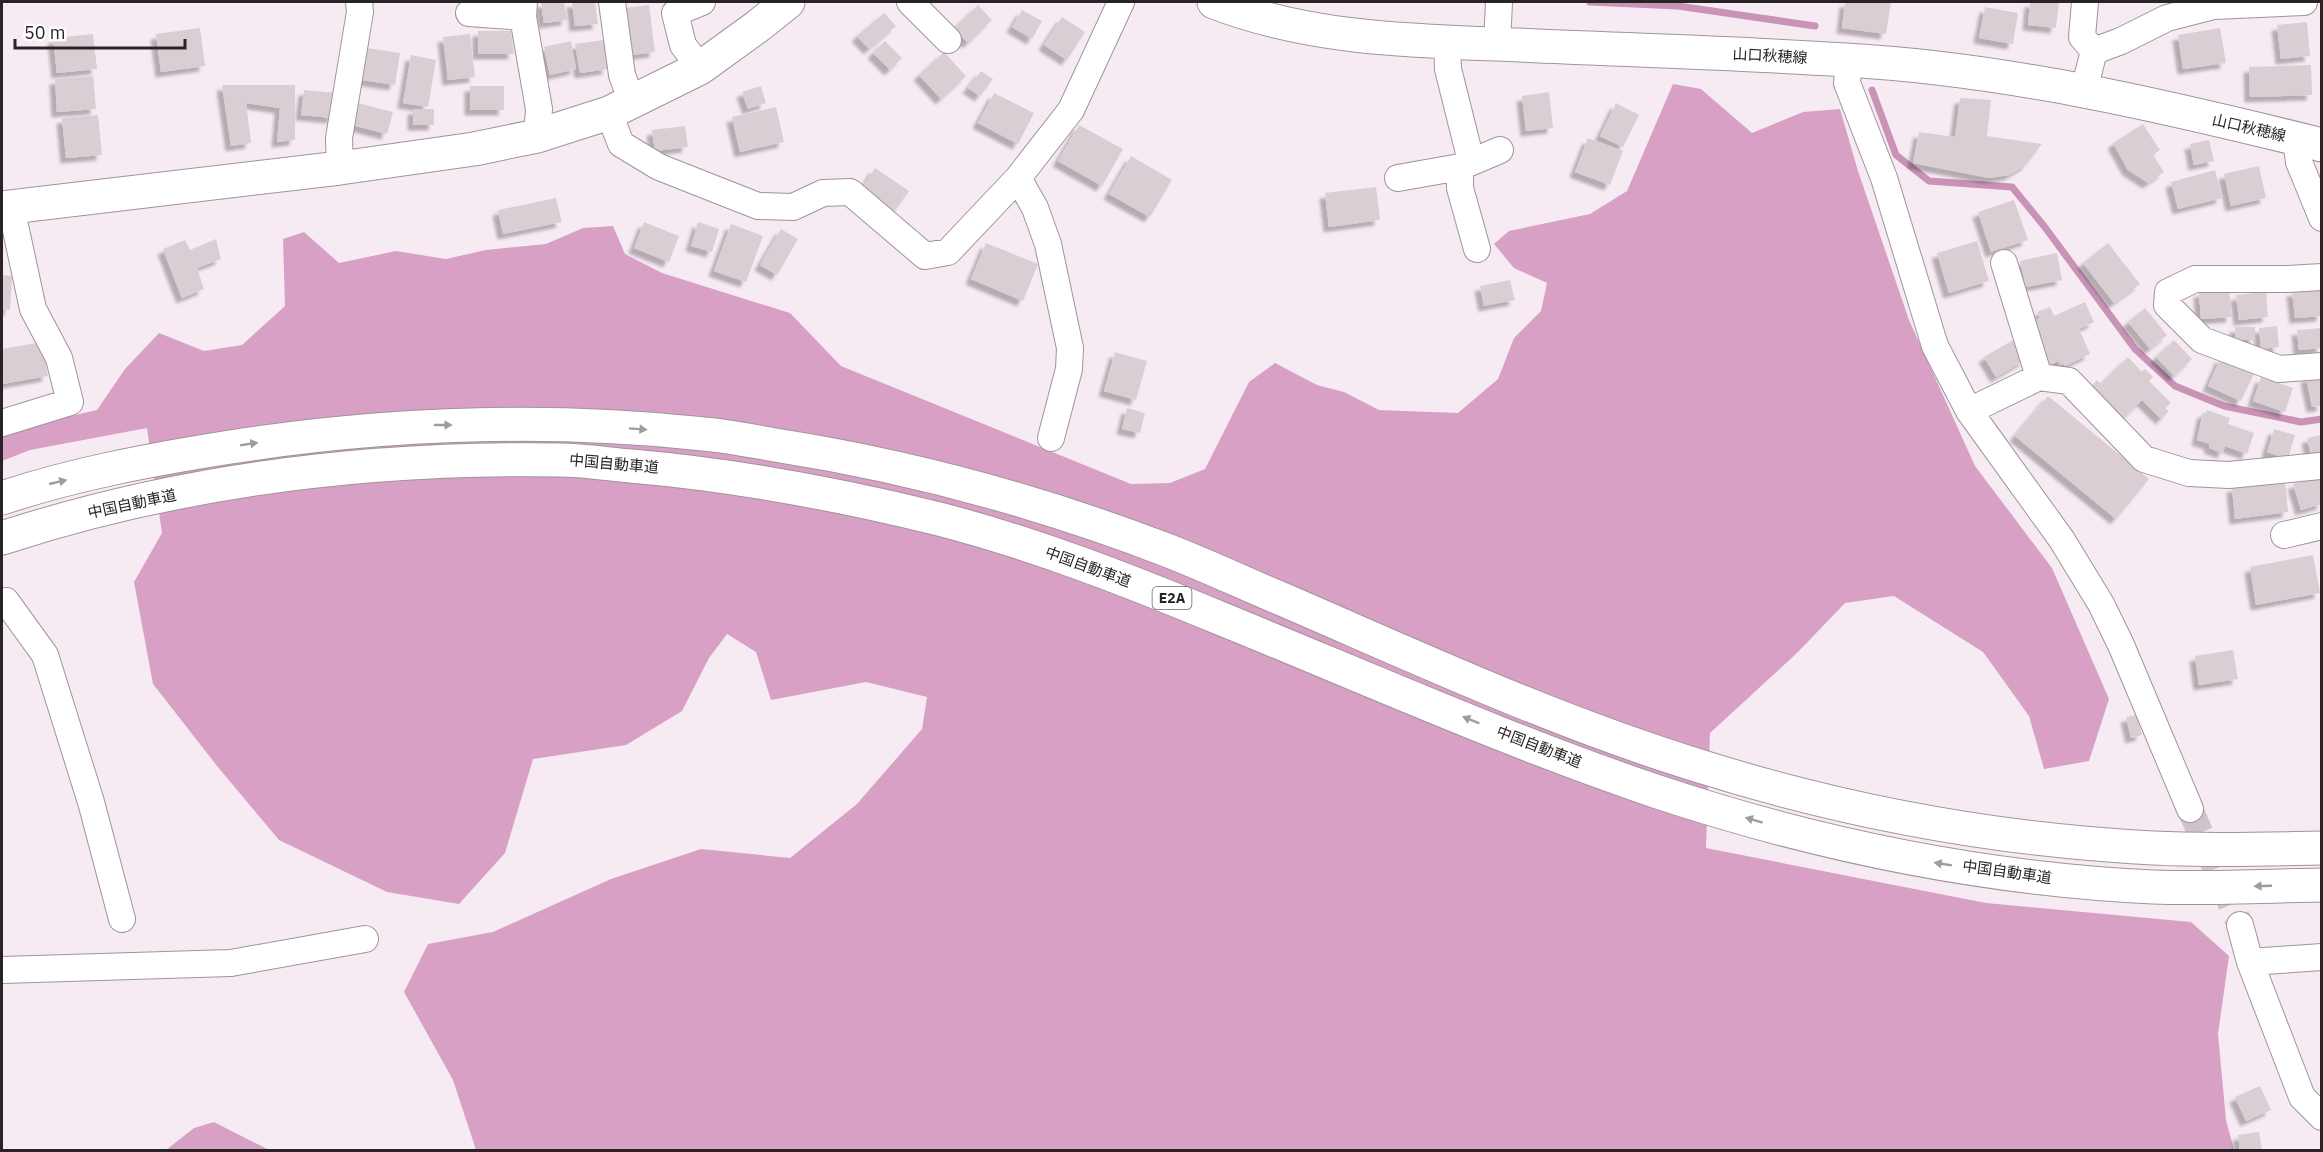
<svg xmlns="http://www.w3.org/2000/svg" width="2323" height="1152" font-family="'IBM Plex Sans','Noto Sans JP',sans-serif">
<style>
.forest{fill:#d8a0c5}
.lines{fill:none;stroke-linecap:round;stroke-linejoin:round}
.stream{stroke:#c993b7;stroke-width:7}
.building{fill:#daced5;filter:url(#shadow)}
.street-tunnel{stroke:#cec3ca;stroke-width:26;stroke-dasharray:26 13;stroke-linecap:butt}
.street-casing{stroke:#9f949b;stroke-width:28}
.secondary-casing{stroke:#9f949b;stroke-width:35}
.highway-casing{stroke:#9f949b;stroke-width:35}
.street{stroke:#fff;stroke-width:26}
.secondary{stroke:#fff;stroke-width:33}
.highway{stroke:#fff;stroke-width:33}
.oneway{fill:#9e9c9d}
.labels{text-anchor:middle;stroke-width:5;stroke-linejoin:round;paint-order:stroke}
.shield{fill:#fff;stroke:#686667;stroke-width:1.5}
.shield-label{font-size:14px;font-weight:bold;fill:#282426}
.street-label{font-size:15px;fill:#282426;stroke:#fff}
</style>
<defs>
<filter id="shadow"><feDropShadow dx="-5.5" dy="5.5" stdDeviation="1.5" flood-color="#0004"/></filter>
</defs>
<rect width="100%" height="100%" fill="#f7ebf3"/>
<path class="forest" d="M 1673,84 L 1701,89 L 1752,133 L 1803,112 L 1840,109 L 1858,171 L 1909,320 L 1975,466 L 2052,568 L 2109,699 L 2089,761 L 2044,769 L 2029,716 L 1983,652 L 1894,596 L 1845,603 L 1797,653 L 1710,733 L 1706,848 L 1986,903 L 2191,922 L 2229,956 L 2218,1034 L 2226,1120 L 2234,1150 L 476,1150 L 453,1080 L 404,992 L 428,944 L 493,932 L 611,879 L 701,849 L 790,858 L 857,804 L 922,729 L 927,697 L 866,682 L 771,700 L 756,652 L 727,634 L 709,658 L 682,711 L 626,745 L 533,759 L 505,853 L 459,904 L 387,892 L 279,840 L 217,766 L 153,684 L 134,582 L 162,533 L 147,428 L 30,450 L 2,461 L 2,432 L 97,410 L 125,369 L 159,333 L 204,351 L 242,345 L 285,306 L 283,239 L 304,232 L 339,263 L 396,251 L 446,259 L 486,250 L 546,244 L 583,228 L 613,226 L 625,254 L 662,273 L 790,313 L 841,366 L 1131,484 L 1170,483 L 1205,469 L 1249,382 L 1275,363 L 1317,385 L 1344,392 L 1379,410 L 1458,413 L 1498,379 L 1514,338 L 1541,311 L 1547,283 L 1514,268 L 1494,244 L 1509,231 L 1590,214 L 1627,191 Z
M 214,1122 L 269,1150 L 166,1150 L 194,1128 Z"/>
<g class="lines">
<path class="stream" d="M 1590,2 L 1678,6 L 1815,26
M 1872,90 L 1896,155 L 1929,181 L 2012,187 L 2044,226 L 2135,349 L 2175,386 L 2224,406 L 2301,422 L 2322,419"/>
</g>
<path class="building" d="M 541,2 L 564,2 L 567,20 L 544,23 Z
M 572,2 L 595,2 L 598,24 L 575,26 Z
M 1845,2 L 1891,2 L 1886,34 L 1842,28 Z
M 2030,2 L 2059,2 L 2056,28 L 2028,25 Z
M 649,5 L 655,52 L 632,55 L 625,8 Z
M 978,5 L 992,20 L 968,43 L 954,28 Z
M 1985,7 L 2018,13 L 2013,44 L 1979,38 Z
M 1022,10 L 1042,21 L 1032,39 L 1012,27 Z
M 884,13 L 896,26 L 869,49 L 857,36 Z
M 1062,17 L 1085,32 L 1067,60 L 1044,45 Z
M 2307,22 L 2310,56 L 2281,59 L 2277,25 Z
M 200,28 L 205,66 L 161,72 L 156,34 Z
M 2220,28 L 2226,63 L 2183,69 L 2178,35 Z
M 478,31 L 511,31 L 514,54 L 478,54 Z
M 93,34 L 97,69 L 57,73 L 53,38 Z
M 470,34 L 475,77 L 448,80 L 443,37 Z
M 604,40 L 608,69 L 580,73 L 575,44 Z
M 571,41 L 576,69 L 550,75 L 544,47 Z
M 885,41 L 902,58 L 890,70 L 873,53 Z
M 367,48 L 400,53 L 395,85 L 362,80 Z
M 944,52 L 966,76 L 941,99 L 919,75 Z
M 411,55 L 436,60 L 428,107 L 403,103 Z
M 2311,65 L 2312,95 L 2250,97 L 2249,67 Z
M 981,71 L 993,79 L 980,96 L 968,88 Z
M 93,76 L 96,109 L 57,112 L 55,79 Z
M 222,85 L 295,85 L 295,140 L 277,142 L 280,108 L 246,103 L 251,143 L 231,146 Z
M 470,86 L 504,86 L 504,110 L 470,110 Z
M 761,86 L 766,103 L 748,109 L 742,92 Z
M 304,90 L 336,93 L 333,118 L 301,115 Z
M 1549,92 L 1553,128 L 1526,131 L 1522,96 Z
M 994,93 L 1034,113 L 1018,144 L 978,123 Z
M 1960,98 L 1991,100 L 1987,136 L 2042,144 L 2026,165 L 2009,175 L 1989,178 L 1913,163 L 1919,132 L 1955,137 Z
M 358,103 L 393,112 L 387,134 L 352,125 Z
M 1616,103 L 1639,115 L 1623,147 L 1600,136 Z
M 776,107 L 784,142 L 740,152 L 732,117 Z
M 413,109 L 434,109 L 434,125 L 413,125 Z
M 98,115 L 102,155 L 66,158 L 62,118 Z
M 2143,124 L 2160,150 L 2153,155 L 2164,172 L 2148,183 L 2128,170 L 2113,143 Z
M 1079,125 L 1123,149 L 1102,186 L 1058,161 Z
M 685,126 L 688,147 L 655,151 L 652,130 Z
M 1588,138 L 1623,151 L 1610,185 L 1575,172 Z
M 2209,140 L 2214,161 L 2194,165 L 2190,144 Z
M 1131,156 L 1172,180 L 1150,217 L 1109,194 Z
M 2259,166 L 2266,198 L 2231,206 L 2224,174 Z
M 875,168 L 909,191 L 894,212 L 861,190 Z
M 2215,170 L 2222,198 L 2178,209 L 2171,182 Z
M 1376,187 L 1380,220 L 1329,227 L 1325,193 Z
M 556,198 L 562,222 L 503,234 L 498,210 Z
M 2014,200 L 2028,240 L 1991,252 L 1978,212 Z
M 644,222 L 679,236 L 669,262 L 634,248 Z
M 698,222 L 719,229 L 712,252 L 691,246 Z
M 731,224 L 763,236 L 746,282 L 714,271 Z
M 781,229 L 798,239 L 777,275 L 760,265 Z
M 216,239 L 221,259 L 197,268 L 204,289 L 182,298 L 163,249 L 185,240 L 190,250 Z
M 1977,241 L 1989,281 L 1949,293 L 1937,253 Z
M 986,243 L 1038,264 L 1023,301 L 971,279 Z
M 2108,243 L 2140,284 L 2114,303 L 2083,263 Z
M 2057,253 L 2062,280 L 2026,287 L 2020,261 Z
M 2,275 L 12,276 L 10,310 L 2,309 Z
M 1510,280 L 1515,300 L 1484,306 L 1480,286 Z
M 2229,289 L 2232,317 L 2201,319 L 2199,292 Z
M 2322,289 L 2322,316 L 2295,318 L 2292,291 Z
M 2266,292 L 2268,317 L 2239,320 L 2236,295 Z
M 2085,302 L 2094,322 L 2079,329 L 2090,354 L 2065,366 L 2064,364 L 2060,365 L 2058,361 L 2050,365 L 2032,322 L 2040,318 L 2037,312 L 2050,307 L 2054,316 Z
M 2145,308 L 2167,335 L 2150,349 L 2128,322 Z
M 2277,326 L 2279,347 L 2261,349 L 2259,328 Z
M 2235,327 L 2255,327 L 2255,340 L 2235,340 Z
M 2322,328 L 2322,348 L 2299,350 L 2297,330 Z
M 2013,340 L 2025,360 L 1996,377 L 1984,357 Z
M 2174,340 L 2192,359 L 2174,376 L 2156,357 Z
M 42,342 L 48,376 L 2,384 L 2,349 Z
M 1115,352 L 1147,361 L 1136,400 L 1104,391 Z
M 2128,357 L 2142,372 L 2145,369 L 2153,377 L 2149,381 L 2171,403 L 2165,408 L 2169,411 L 2161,419 L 2142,400 L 2122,420 L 2091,387 L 2097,380 L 2101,384 Z
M 2221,357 L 2255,372 L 2241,401 L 2208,386 Z
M 2322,374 L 2322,406 L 2312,407 L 2306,377 Z
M 2261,377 L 2293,388 L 2285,412 L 2253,401 Z
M 2048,396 L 2149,479 L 2116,519 L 2015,436 Z
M 1127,408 L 1145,413 L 1140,433 L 1122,429 Z
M 2207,410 L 2230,418 L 2228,424 L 2254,433 L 2247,454 L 2225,446 L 2223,453 L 2209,448 L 2210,444 L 2197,440 L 2203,412 L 2206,413 Z
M 2274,429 L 2295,435 L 2288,459 L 2267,452 Z
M 2322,435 L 2322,462 L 2313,464 L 2307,438 Z
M 2322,475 L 2322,504 L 2301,510 L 2293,484 Z
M 2285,481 L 2288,512 L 2235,519 L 2232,487 Z
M 2313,555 L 2320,593 L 2256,605 L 2250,567 Z
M 2233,650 L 2238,679 L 2199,685 L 2195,656 Z
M 2137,715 L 2142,735 L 2131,738 L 2126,717 Z
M 2260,1086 L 2271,1110 L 2246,1121 L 2235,1097 Z
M 2259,1132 L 2262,1149 L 2240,1150 L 2238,1135 Z"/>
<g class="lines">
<path class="street-tunnel" d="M 2190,809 L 2240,925"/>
<defs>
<path id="street" d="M 524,2 L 523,17 L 539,109 L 537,136
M 612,2 L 622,75 L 626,86 L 636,100
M 910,2 L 948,40
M 2085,2 L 2082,37 L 2094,51
M 469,13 L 523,17
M 1447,42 L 1448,69 L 1471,161
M 1497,44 L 1499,2
M 1849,60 L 1847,83 L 1884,178 L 1935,346 L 1969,411 L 2062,540 L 2101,604 L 2121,645 L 2190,809
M 700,68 L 683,45 L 675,13 L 702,2
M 2084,90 L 2094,51 L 2121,41 L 2167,18 L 2214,6 L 2304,2
M 609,113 L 621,144 L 659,167 L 758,206 L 793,207 L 823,193 L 850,192 L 925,256 L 948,252 L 1018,178 L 1035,208 L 1048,244 L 1070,348 L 1069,369 L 1051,438
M 2296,139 L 2299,162 L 2322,218
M 1460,167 L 1460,188 L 1477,249
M 340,168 L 339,138 L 360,12 L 359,2
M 1018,178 L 1071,110 L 1121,2
M 1398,178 L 1460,167 L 1500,150
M 2322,277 L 2288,279 L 2195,279 L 2168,292 L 2167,305 L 2202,340 L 2279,369 L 2322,366
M 2039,377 L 2069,381 L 2144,459 L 2189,473 L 2229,475 L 2320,466
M 1969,411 L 2039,377 L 2004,263
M 2,423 L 70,402 L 59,358 L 33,309 L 11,207
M 2284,535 L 2322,526
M 2,602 L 6,601 L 45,655 L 91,802 L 122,919
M 2240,925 L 2250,962 L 2302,1097 L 2322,1117
M 2250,962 L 2322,957
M 2,970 L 231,963 L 365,939"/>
<path id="secondary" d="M 1214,2 C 1312,40 1416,41 1519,45 C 1628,50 1737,53 1846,60 C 2007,69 2165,106 2322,145
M 2,208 L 340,168 L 474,149 L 537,136 L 609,113 L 700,68 L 758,26 L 788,2"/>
<path id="highway" d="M 2,498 C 74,474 149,460 224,448 C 383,423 544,417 704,434 C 728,436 751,441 775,445 C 910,466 1042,502 1169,551 C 1210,567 1250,586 1291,603 C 1423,660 1555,721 1693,764 C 1841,811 1998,840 2153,848 C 2209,851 2266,849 2322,848
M 2,538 C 180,480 371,457 559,460 C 583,460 607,464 631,466 C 735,475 838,494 939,519 C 1036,544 1130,581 1222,619 C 1367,678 1510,742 1658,792 C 1818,845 1985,879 2153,887 C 2209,889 2266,886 2322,885"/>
</defs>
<use href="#street" class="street-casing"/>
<use href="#secondary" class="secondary-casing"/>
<use href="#highway" class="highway-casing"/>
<use href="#street" class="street"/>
<use href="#secondary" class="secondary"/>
<use href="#highway" class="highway"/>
</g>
<defs><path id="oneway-solid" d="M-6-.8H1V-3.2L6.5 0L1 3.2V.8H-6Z" transform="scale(1.5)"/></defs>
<g class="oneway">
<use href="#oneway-solid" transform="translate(443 425)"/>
<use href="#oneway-solid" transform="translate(638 429) rotate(4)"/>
<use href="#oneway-solid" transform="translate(249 444) rotate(-9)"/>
<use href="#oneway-solid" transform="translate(58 482) rotate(-13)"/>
<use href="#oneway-solid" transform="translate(1471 720) rotate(-158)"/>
<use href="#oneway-solid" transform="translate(1754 820) rotate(-163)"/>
<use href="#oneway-solid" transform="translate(1943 864) rotate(-171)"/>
<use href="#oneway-solid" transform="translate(2263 886) rotate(178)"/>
</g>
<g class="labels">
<rect class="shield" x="1152.5" y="587" width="39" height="22" rx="4.5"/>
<g class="shield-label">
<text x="1172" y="603">E2A</text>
</g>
<g class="street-label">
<text transform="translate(1770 56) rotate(3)" y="5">山口秋穂線</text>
<text transform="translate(2249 128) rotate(13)" y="5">山口秋穂線</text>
<text transform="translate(614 464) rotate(5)" y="5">中国自動車道</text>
<text transform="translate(132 504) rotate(-12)" y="5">中国自動車道</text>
<text transform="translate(1088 567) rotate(20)" y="5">中国自動車道</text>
<text transform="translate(1539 747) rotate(21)" y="5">中国自動車道</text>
<text transform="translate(2007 872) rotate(8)" y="5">中国自動車道</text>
</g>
</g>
<rect width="2323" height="1152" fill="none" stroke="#282426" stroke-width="6"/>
<path d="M15 39v9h170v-9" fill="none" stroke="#282426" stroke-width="3"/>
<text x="24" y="39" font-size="18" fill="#282426" stroke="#ffffff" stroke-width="4.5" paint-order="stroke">50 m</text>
</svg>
